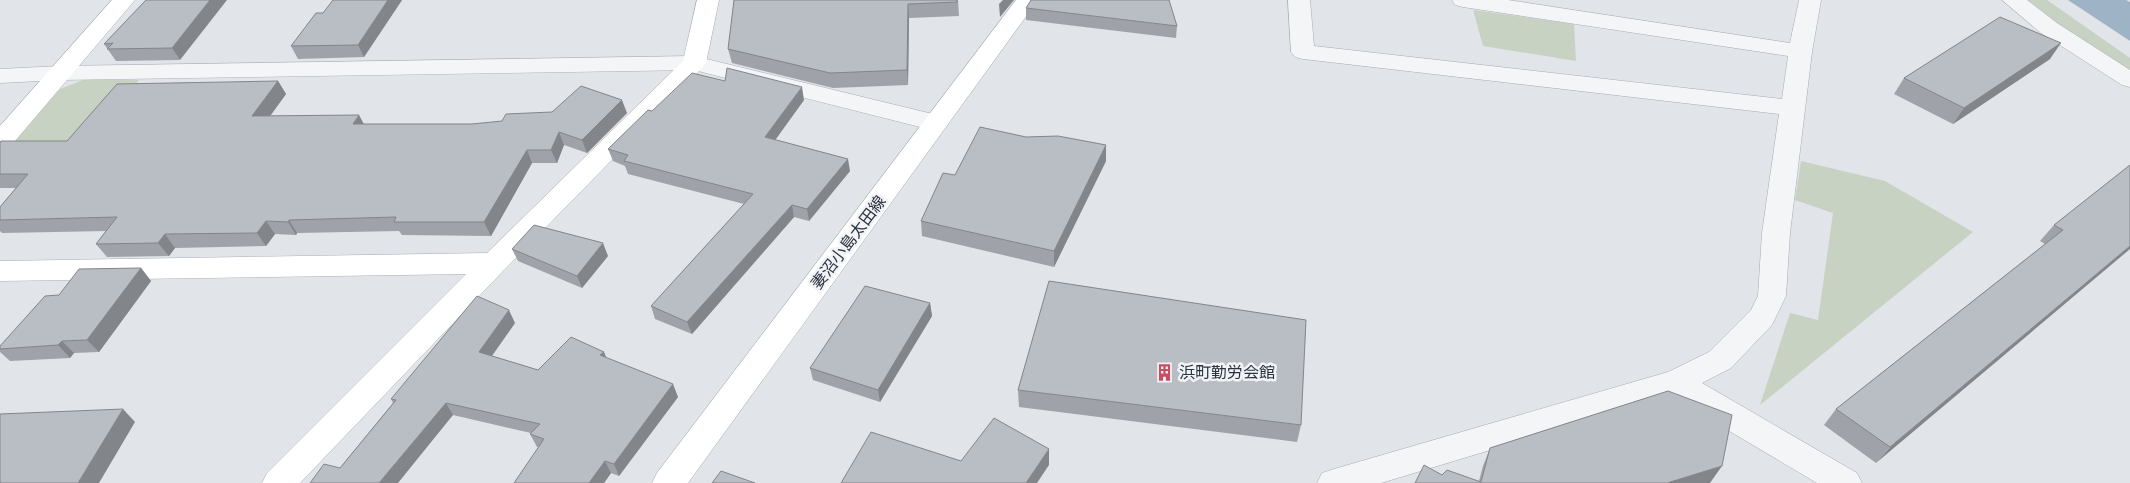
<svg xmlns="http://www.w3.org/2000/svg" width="2130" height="483" font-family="'DejaVu Sans','Noto Sans JP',sans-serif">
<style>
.green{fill:#c7d2c3}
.water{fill:#9fb3c6}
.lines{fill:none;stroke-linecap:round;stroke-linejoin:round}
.street-casing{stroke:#a7abb3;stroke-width:1}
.secondary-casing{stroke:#a7abb3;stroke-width:1}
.street{fill:#f4f5f7;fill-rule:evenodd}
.secondary{fill:#fff;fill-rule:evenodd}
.wall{fill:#9fa3a9}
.shaded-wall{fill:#82858a}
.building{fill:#b9bec5;stroke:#82858a}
.labels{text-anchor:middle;stroke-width:5;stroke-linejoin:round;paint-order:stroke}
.street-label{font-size:16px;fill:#2b333f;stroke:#f1f3f6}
.poi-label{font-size:16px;fill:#2b333f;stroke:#f1f3f6;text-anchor:start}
</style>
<rect width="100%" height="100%" fill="#e1e4e9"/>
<path class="green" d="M 2019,0 L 2047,0 L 2130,58 L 2130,74 Z
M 1473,10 L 1574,24 L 1576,61 L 1483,46 Z
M 83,80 L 139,80 L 79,151 L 5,153 L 60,89 Z
M 1801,161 L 1885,181 L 1973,232 L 1760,405 L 1790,313 L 1818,320 L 1833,213 L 1795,200 Z"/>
<path class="water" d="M 2068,0 L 2126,0 L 2130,2 L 2130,41 Z"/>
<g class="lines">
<defs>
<path id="street" d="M 1288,0 L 1310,0 L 1314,46 L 1782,99 L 1788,56 L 1463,7 L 1455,5 L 1452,0 L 1508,0 L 1790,43 L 1799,0 L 1821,0 L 1812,52 L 1790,233 L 1786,296 L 1772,325 L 1731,368 L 1702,383 L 1857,473 L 1862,483 L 1817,483 L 1692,409 L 1673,395 L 1381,483 L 1317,483 L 1322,473 L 1334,469 L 1668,372 L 1709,352 L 1751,310 L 1758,296 L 1762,233 L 1779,114 L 1303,59 L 1295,57 L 1291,52 Z
M 2002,0 L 2027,0 L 2057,23 L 2130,70 L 2130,87 L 2122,85 L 2041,33 Z
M 694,56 L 945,117 L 948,123 L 945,129 L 936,131 L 694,70 L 60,80 L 0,83 L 0,69 L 60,66 Z"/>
<path id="secondary" d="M 112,0 L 135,0 L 9,148 L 0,150 L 0,126 Z
M 697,0 L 719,0 L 706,63 L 702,68 L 504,270 L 300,483 L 262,483 L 267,473 L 466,274 L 0,281 L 0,261 L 487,253 L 683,61 Z
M 1016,0 L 1038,0 L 688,483 L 652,483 L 657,473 Z"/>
</defs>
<use href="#street" class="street-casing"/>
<use href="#secondary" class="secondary-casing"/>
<use href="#street" class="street"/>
<use href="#secondary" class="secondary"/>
</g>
<path class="wall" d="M 146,0 L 180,60 L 116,61 L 104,44 Z
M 333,0 L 402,0 L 364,57 L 298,59 L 291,46 L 323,13 Z
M 734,0 L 958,0 L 959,16 L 909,18 L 908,85 L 833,88 L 732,63 L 728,49 Z
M 1026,8 L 1177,26 L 1176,38 L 1026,20 Z
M 2050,59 L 1953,124 L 1894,94 L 1904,78 Z
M 278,81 L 286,94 L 270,116 L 364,124 L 472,124 L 627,113 L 587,153 L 564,145 L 557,163 L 532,163 L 491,236 L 402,235 L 399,231 L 297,233 L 296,235 L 275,234 L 266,246 L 175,248 L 169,256 L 107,257 L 96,244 L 106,231 L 2,233 L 0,231 L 0,207 L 16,188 L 0,188 L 0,142 L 67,141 Z
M 804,100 L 775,140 L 850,171 L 809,221 L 794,217 L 692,334 L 655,319 L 651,306 L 744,204 L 628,174 L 625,166 L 613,161 L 608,149 L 652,111 Z
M 1026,137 L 1106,145 L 1106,161 L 1054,267 L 922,236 L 921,221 L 955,175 Z
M 2130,165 L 1876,463 L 1824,425 L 1836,409 L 2045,244 L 2040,241 L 2054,225 Z
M 512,249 L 608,256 L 582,288 L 518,261 Z
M 141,268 L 151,281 L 99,352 L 74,353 L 70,358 L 10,361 L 0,352 L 0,346 L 59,295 Z
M 930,303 L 932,316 L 880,402 L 813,380 L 810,368 Z
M 515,323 L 492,356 L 538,370 L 604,352 L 606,358 L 678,397 L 619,476 L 611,473 L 604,483 L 514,483 L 539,447 L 537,447 L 530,434 L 531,433 L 453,415 L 340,468 L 393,403 L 391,399 Z
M 1018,390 L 1301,425 L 1297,442 L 1019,407 Z
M 1490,448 L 1710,483 L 1415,483 L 1442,475 L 1479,481 L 1483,466 Z"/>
<path class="shaded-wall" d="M 210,0 L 227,0 L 180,60 L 172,48 Z
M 388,0 L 402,0 L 364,57 L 358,45 Z
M 1003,0 L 1014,0 L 1000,17 L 999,4 Z
M 908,4 L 909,18 L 908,85 L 907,70 Z
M 2061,43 L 2050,59 L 1953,124 L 1964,108 Z
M 278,81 L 286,94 L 260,130 L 252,116 Z
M 802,87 L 804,100 L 768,150 L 765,137 Z
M 622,100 L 627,113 L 587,153 L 582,140 Z
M 359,115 L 366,128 L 353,124 Z
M 559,132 L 564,145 L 557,163 L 551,150 Z
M 1106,145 L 1106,161 L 1054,267 L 1054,251 Z
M 527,150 L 532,163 L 491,236 L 484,222 Z
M 848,159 L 850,171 L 809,221 L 807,209 Z
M 792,205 L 794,217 L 692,334 L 687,322 Z
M 289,220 L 297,233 L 296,235 L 288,222 Z
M 266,221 L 275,234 L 266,246 L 257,233 Z
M 165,234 L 175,248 L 169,256 L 158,243 Z
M 603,243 L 608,256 L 582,288 L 577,276 Z
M 2130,246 L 2130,249 L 1876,463 L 1890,447 Z
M 141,268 L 151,281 L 99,352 L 87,340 Z
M 930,303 L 932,316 L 880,402 L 878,390 Z
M 509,310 L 515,323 L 486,364 L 479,352 Z
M 62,341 L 74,353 L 70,358 L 58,345 Z
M 604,352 L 609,364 L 600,355 Z
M 673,384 L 678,397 L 619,476 L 614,464 Z
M 446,403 L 453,415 L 398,483 L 379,483 Z
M 123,409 L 135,422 L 99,483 L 78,483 Z
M 1049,449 L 1049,465 L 1037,483 L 1026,483 Z
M 605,461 L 611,473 L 604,483 L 589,483 Z
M 1722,466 L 1710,483 L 1667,483 Z"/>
<path class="building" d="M 146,0 L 210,0 L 172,48 L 107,49 L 113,43 L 104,44 Z
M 333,0 L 388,0 L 358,45 L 291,46 L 316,13 L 323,13 Z
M 734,0 L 957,0 L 957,2 L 908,4 L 907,70 L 830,73 L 728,49 Z
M 1031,0 L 1169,0 L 1177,26 L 1026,8 Z
M 2000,17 L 2061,43 L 1964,108 L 1904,78 Z
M 727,68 L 802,87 L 765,137 L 848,159 L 807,209 L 792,205 L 687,322 L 651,306 L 753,194 L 624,161 L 628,155 L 608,149 L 648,110 L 652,111 L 692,73 L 725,81 Z
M 278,81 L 252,116 L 359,115 L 353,124 L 472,124 L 502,121 L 506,114 L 552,112 L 581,86 L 622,100 L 582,140 L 559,132 L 551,150 L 527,150 L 484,222 L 394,222 L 396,217 L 289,220 L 288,222 L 266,221 L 257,233 L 165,234 L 158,243 L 96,244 L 117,217 L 0,220 L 0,207 L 28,174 L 0,174 L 0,142 L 1,141 L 67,141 L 117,84 Z
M 980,127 L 1026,137 L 1058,136 L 1106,145 L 1054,251 L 921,221 L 943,173 L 955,175 Z
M 2130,165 L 2130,246 L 1890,447 L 1836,409 L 2063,230 L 2054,225 Z
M 534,225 L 603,243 L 577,276 L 512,249 Z
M 141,268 L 87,340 L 62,341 L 58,345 L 0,349 L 0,346 L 45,296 L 59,295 L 79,269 Z
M 1049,281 L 1306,320 L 1301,425 L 1018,390 Z
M 865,286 L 930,303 L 878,390 L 810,368 Z
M 477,296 L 509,310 L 479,352 L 538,370 L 571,337 L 604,352 L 600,355 L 673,384 L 614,464 L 605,461 L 589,483 L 514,483 L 544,439 L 530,434 L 540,424 L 446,403 L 379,483 L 310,483 L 324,464 L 340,468 L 396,400 L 391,399 Z
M 1668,391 L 1732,415 L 1722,466 L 1667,483 L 1415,483 L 1424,465 L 1442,475 L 1447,470 L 1481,482 L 1490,448 Z
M 123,409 L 78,483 L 0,483 L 0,414 Z
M 994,418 L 1049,449 L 1026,483 L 841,483 L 871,432 L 961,461 Z
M 721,471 L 755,483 L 712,483 Z"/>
<defs>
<symbol id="building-bare" viewBox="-9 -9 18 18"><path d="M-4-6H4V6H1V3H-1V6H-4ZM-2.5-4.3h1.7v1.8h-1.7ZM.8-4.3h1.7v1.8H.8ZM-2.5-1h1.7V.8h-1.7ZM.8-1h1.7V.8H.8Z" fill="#c54f63" stroke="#f1f3f6" stroke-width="2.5" paint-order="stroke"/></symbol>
</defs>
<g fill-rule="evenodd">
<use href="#building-bare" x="1152" y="360" width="25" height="25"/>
</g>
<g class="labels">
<g class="street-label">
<text transform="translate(848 242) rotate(-53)" y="6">妻沼小島太田線</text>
</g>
<g class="poi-label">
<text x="1179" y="378">浜町勤労会館</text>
</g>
</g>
</svg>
